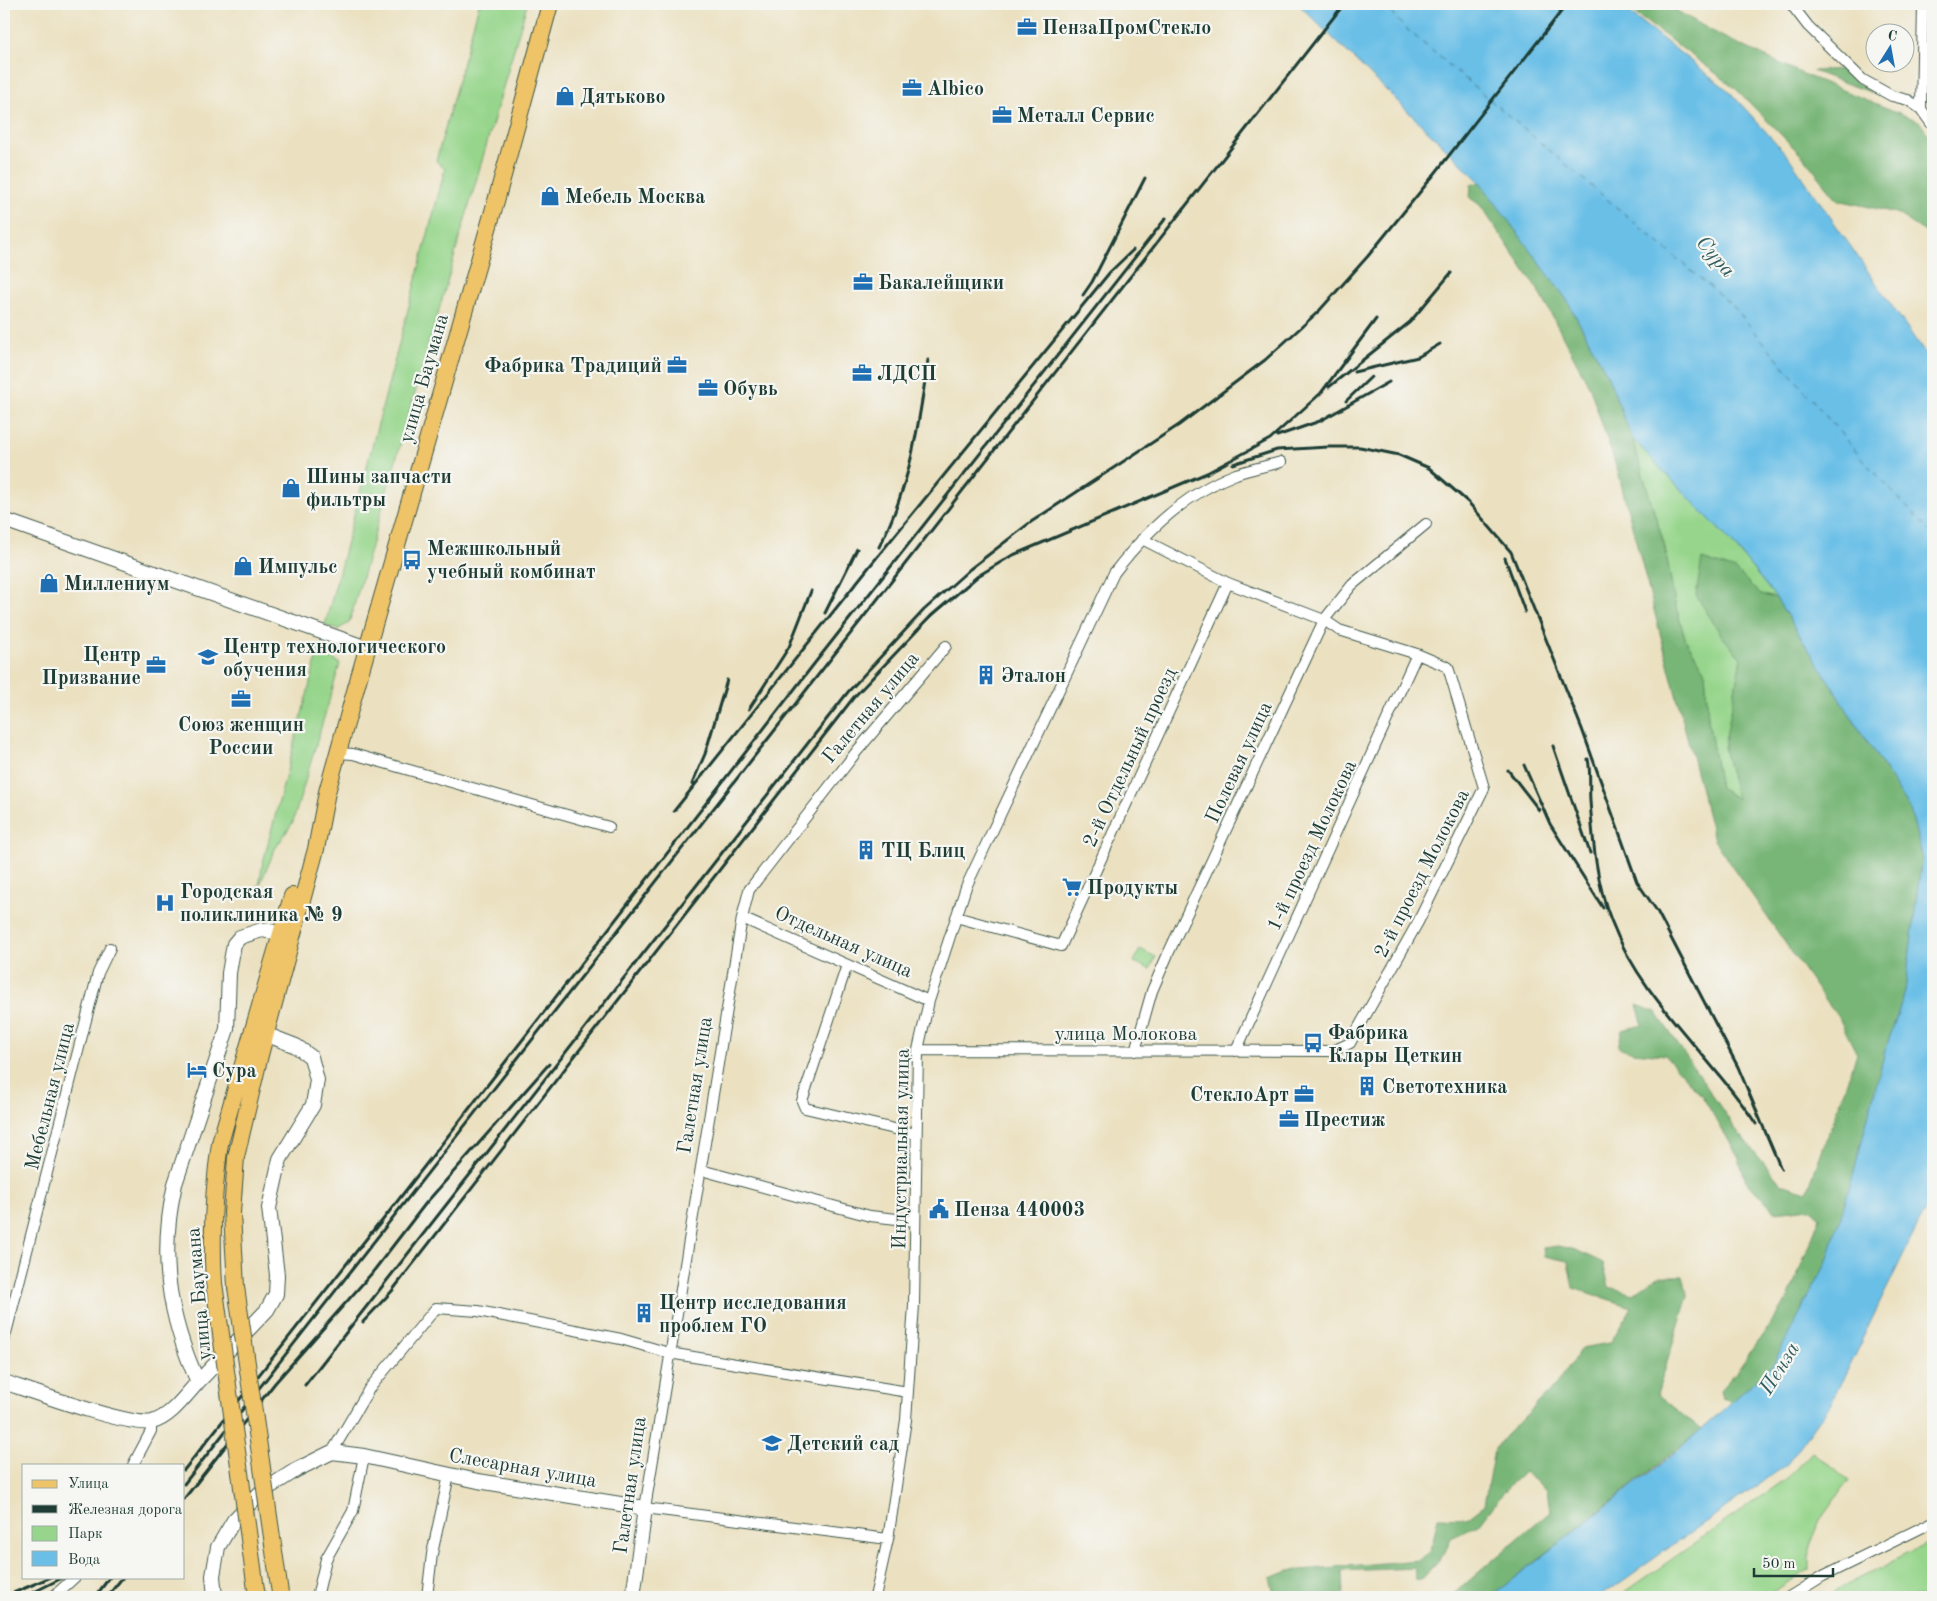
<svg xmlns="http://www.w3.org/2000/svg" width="1937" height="1601" font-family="'Old Standard TT',serif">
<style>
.green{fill:#96d58b;stroke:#5a8960}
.forest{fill:#78b677;stroke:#4c7a56}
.water{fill:#6bbfe7;stroke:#457e8e}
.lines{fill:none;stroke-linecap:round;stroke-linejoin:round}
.ferry{stroke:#325e61;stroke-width:1;stroke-dasharray:6 5;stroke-linecap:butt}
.minor-casing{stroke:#3e5649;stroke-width:12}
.tertiary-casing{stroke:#3e5649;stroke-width:16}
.primary-casing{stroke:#3e5649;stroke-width:18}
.minor{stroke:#fff;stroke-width:10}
.tertiary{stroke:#fff;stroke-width:14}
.primary{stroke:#efc469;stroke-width:16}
.rail{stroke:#1f3d34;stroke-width:3}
.primary-bridge-casing{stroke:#3e5649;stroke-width:18;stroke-linecap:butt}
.primary-bridge{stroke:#efc469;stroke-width:16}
.labels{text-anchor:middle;stroke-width:4.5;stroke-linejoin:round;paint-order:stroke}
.poi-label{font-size:20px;font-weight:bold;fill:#1f3d34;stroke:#f6f6f2;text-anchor:start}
.street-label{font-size:20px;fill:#1f3d34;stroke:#f6f6f2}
.water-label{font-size:21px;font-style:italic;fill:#325e61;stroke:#f6f6f2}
</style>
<rect width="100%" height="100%" fill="#f6f6f2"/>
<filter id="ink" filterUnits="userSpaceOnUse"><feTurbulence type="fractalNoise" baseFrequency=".02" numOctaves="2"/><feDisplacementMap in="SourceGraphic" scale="10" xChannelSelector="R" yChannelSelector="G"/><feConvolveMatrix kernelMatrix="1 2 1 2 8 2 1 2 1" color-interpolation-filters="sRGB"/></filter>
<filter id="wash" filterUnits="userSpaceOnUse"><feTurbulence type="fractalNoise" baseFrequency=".0096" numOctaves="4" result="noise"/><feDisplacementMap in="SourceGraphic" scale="20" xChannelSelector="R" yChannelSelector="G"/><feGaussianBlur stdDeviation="1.12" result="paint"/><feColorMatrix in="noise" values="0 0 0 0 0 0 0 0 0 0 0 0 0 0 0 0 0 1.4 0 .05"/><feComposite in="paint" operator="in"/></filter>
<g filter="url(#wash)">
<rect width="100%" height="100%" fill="#ebe1c1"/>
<path class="green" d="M 479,4 L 527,4 L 349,623 L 337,630 L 325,625 L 445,169 L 436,161 Z
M 1632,438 L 1733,544 L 1776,598 L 1761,595 L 1736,570 L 1721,635 L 1741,658 L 1724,748 L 1738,800 L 1720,788 L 1708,719 L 1705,670 L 1686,641 L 1675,604 L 1665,548 Z
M 319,649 L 340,664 L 293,822 L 275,849 L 259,887 L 262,866 Z
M 1140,949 L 1156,957 L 1150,969 L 1134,962 Z
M 1812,1452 L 1849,1480 L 1820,1520 L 1809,1547 L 1809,1570 L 1764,1597 L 1618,1597 L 1786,1479 Z
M 1933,1541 L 1933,1597 L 1837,1597 L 1833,1592 Z"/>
<path class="forest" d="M 1622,4 L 1665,4 L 1719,35 L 1805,75 L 1919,121 L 1933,141 L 1933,237 L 1896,213 L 1838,200 L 1803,157 L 1733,86 Z
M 1842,69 L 1853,80 L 1873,93 L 1812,71 Z
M 1480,182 L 1567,300 L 1607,374 L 1632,438 L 1665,548 L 1675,604 L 1686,641 L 1705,670 L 1708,719 L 1720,788 L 1737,799 L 1724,748 L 1741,658 L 1721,635 L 1696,595 L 1702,559 L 1736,570 L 1761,595 L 1776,598 L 1910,809 L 1922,855 L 1905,992 L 1885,1051 L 1851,1183 L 1826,1264 L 1772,1366 L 1733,1401 L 1722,1398 L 1720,1390 L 1737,1371 L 1788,1299 L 1820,1217 L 1810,1208 L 1775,1212 L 1746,1181 L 1738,1156 L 1702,1096 L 1665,1055 L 1633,1052 L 1618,1047 L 1622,1030 L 1643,1025 L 1637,1005 L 1656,1012 L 1734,1127 L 1781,1184 L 1807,1192 L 1857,1054 L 1840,1020 L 1817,989 L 1714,840 L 1618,472 L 1590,388 L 1540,293 L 1480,205 L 1470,198 L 1471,185 Z
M 1558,1246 L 1576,1250 L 1603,1263 L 1609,1287 L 1633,1294 L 1659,1276 L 1683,1276 L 1688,1296 L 1657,1394 L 1701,1430 L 1491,1597 L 1450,1597 L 1550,1511 L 1547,1490 L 1524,1472 L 1508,1487 L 1479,1525 L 1451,1538 L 1445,1552 L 1422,1578 L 1416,1580 L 1415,1568 L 1342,1571 L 1343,1597 L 1275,1597 L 1270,1578 L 1289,1571 L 1419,1560 L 1431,1551 L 1438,1517 L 1467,1518 L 1484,1505 L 1494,1450 L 1505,1436 L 1558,1383 L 1581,1348 L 1610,1343 L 1632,1307 L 1573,1288 L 1568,1261 L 1544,1256 L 1543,1248 Z"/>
<path class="water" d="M 1298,4 L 1618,4 L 1729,91 L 1788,156 L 1933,365 L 1933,1194 L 1830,1405 L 1787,1464 L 1600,1597 L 1491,1597 L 1677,1451 L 1772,1366 L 1826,1264 L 1851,1183 L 1885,1051 L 1905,992 L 1922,855 L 1910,809 L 1776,598 L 1733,544 L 1632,438 L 1607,374 L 1567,300 L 1480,182 Z"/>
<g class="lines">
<path class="ferry" d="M 1383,4 L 1403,26 L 1734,307 L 1863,460 L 1933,535"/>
</g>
</g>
<g filter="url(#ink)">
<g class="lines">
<defs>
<path id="minor" d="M 1791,4 L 1808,26 L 1863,80 L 1892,96 L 1908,100 L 1921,109 L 1933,126
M 1921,109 L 1923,4
M 338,753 L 353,754 L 609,827
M 956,917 L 1061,946 L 1228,583
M 742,918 L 929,1001
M 847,965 L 802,1101 L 805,1108 L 916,1134
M 918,1050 L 1333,1051 L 1350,1043 L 1418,922 L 1484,788 L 1448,667 L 1417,654 L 1339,630 L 1324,620 L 1228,583 L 1142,539
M 1135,1051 L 1152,991 L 1168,954 L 1324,620 L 1352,585 L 1426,524
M 1236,1051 L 1417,654
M 701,1170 L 870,1216 L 915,1221
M 4,1341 L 98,973 L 110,948
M 332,1452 L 369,1389 L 436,1308 L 478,1311 L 621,1339 L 669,1353 L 908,1392
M 133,1465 L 151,1431 L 151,1422
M 888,1539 L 645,1508 L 742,918 L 749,890 L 857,751 L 946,646
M 53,1597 L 75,1577
M 317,1597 L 326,1559 L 353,1511 L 364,1456
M 427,1597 L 432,1554 L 449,1475
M 875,1597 L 888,1539 L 906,1420 L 914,1305 L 918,1050 L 929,1001 L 966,887 L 1114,573 C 1146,531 1186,493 1236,474 C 1251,469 1267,466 1281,462
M 1789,1597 L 1823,1576 L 1933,1522"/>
<path id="tertiary" d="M 4,520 L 367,648
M 4,1382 C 31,1391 130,1427 152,1422 C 171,1417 185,1396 198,1382 C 168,1316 159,1255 175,1184 L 227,1029 L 229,973 L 234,944 L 240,937 L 262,930 L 281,933
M 198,1382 L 267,1310 L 276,1294 L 277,1275 L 269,1208 L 280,1159 L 313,1105 L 317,1080 L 311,1057 L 296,1046 L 265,1034
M 215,1597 L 213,1576 L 218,1547 L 234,1520 L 260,1493 L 296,1470 L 332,1452 L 364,1456 L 478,1481 L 645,1508 L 633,1597"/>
<path id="primary" d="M 214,1283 C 211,1234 213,1191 220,1143 L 292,896
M 236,1287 L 232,1213 L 236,1157 L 260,1055 L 316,849 L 327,792 L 359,677 L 496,201 L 550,4"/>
</defs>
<use href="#minor" class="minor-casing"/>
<use href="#tertiary" class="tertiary-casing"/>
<use href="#primary" class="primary-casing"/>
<use href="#minor" class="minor"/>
<use href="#tertiary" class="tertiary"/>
<use href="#primary" class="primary"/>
<path class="rail" d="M 1083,295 L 1092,282 L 1145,178
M 1354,372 L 1418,357 L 1440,344
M 1329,387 L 1410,322 L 1451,273
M 1346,401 L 1371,377
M 1277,436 L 1320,421 L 1389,382
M 1233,464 L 1277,450 L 1328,447 L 1360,447 L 1399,455 L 1429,468 L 1469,503 L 1511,552 L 1582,729 L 1637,882 L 1657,911 L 1738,1067 L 1781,1169
M 879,547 C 910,488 919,424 928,360
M 1505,558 L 1525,612
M 825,613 L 857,549
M 749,709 L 789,647 L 811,591
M 1553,746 L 1590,853
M 1588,759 C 1591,773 1589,787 1590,801 C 1593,841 1596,883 1611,920 C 1642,1001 1710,1054 1756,1124
M 1524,765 L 1550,824 L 1603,908
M 1508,770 L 1539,810
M 692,784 L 705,754 L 727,680
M 674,811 L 869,567 L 1110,272 L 1133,250
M 375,1230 L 814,664 L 1166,218
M 363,1322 L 392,1291 L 854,697 L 931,616 L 978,576 L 1011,556 L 1207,473 L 1270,439 L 1321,393 L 1376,319
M 305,1385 L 848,692 L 924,610 L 970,569 L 1031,522 L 1179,425 L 1265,360 L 1319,311 L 1368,256 L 1433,176 L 1567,4
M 184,1470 L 378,1224
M 184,1484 L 1344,4
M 184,1499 L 275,1383 L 372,1273 L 426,1203 L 549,1064
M 4,1597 L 51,1577
M 24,1597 L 64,1577
M 95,1597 L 110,1577
M 107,1597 L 123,1577"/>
<defs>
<path id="primary-bridge" d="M 214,1283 L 257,1597
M 236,1287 L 280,1593"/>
</defs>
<use href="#primary-bridge" class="primary-bridge-casing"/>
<use href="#primary-bridge" class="primary-bridge"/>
</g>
</g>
<defs>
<symbol id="office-bare" viewBox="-9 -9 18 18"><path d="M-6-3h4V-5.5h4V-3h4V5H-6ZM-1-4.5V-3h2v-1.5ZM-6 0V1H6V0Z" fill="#1f6fb2" stroke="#f6f6f2" stroke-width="2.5" paint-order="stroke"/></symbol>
<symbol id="shop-bare" viewBox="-9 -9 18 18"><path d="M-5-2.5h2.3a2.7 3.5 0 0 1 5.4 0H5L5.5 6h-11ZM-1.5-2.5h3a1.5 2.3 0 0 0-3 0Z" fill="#1f6fb2" stroke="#f6f6f2" stroke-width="2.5" paint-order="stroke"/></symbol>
<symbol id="bus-bare" viewBox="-9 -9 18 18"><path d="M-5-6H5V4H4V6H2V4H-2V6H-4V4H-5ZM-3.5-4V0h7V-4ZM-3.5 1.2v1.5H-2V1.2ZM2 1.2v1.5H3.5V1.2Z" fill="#1f6fb2" stroke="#f6f6f2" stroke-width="2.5" paint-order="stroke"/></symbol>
<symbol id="school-bare" viewBox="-9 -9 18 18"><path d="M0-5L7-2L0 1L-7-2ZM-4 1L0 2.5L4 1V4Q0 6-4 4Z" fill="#1f6fb2" stroke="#f6f6f2" stroke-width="2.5" paint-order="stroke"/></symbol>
<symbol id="building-bare" viewBox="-9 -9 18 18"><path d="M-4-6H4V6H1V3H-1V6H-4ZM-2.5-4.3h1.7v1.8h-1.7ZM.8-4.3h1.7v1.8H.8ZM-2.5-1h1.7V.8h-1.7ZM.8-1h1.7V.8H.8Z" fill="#1f6fb2" stroke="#f6f6f2" stroke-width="2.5" paint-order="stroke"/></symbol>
<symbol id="supermarket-bare" viewBox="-9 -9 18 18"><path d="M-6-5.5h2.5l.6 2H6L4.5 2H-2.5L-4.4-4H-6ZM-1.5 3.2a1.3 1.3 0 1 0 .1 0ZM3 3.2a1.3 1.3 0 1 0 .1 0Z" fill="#1f6fb2" stroke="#f6f6f2" stroke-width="2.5" paint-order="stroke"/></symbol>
<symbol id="hospital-bare" viewBox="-9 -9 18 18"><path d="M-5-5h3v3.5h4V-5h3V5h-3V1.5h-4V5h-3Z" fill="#1f6fb2" stroke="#f6f6f2" stroke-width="2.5" paint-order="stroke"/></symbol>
<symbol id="hotel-bare" viewBox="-9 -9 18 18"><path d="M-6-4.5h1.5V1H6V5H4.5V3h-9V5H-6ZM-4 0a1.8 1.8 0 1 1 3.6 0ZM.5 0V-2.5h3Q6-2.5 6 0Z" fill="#1f6fb2" stroke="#f6f6f2" stroke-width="2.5" paint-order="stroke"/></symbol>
<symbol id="civic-bare" viewBox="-9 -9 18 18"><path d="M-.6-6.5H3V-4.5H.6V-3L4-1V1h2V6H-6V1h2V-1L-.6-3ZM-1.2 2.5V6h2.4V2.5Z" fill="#1f6fb2" stroke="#f6f6f2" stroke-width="2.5" paint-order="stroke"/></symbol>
</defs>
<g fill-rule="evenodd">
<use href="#office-bare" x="1013" y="13" width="28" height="28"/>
<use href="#office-bare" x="898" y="74" width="28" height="28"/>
<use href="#shop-bare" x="551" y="82" width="28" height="28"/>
<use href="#office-bare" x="988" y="101" width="28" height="28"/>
<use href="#shop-bare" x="536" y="182" width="28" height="28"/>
<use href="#office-bare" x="849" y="268" width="28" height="28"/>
<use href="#office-bare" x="663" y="351" width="28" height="28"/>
<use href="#office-bare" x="848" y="359" width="28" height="28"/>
<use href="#office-bare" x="694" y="374" width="28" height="28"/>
<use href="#shop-bare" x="277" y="474" width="28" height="28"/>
<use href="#bus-bare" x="398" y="546" width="28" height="28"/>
<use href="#shop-bare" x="229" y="552" width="28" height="28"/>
<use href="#shop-bare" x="35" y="569" width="28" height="28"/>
<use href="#school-bare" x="194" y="643" width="28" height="28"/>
<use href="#office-bare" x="142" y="651" width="28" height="28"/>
<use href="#building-bare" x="972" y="661" width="28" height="28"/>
<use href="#office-bare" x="227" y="685" width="28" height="28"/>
<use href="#building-bare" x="852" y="836" width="28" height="28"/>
<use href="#supermarket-bare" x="1058" y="873" width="28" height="28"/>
<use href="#hospital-bare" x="151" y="889" width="28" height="28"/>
<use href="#bus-bare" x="1299" y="1029" width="28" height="28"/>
<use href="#hotel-bare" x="183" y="1056" width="28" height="28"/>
<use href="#building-bare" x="1353" y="1072" width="28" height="28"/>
<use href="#office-bare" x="1290" y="1080" width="28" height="28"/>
<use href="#office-bare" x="1275" y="1105" width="28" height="28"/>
<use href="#civic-bare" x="925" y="1195" width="28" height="28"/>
<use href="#building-bare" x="630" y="1299" width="28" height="28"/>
<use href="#school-bare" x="758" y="1429" width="28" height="28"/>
</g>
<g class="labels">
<g class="poi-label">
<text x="1042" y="34">ПензаПромСтекло</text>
<text x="927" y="95">Albico</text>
<text x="580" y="103">Дятьково</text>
<text x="1017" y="122">Металл Сервис</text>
<text x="565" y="203">Мебель Москва</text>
<text x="878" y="289">Бакалейщики</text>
<text x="662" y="372" text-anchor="end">Фабрика Традиций</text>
<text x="877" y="380">ЛДСП</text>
<text x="723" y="395">Обувь</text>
<text x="306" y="483">Шины запчасти<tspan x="306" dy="23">фильтры</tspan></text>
<text x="427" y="555">Межшкольный<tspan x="427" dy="23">учебный комбинат</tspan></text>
<text x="258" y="573">Импульс</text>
<text x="64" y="590">Миллениум</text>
<text x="223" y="653">Центр технологического<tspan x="223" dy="23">обучения</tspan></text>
<text x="141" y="661" text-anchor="end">Центр<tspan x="141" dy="23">Призвание</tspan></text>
<text x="1001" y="682">Эталон</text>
<text x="241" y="731" text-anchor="middle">Союз женщин<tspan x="241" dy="23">России</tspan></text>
<text x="881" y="857">ТЦ Блиц</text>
<text x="1087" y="894">Продукты</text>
<text x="180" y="898">Городская<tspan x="180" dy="23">поликлиника № 9</tspan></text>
<text x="1328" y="1039">Фабрика<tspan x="1328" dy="23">Клары Цеткин</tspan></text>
<text x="212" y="1077">Сура</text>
<text x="1382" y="1093">Светотехника</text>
<text x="1289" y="1101" text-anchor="end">СтеклоАрт</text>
<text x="1304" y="1126">Престиж</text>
<text x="954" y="1216">Пенза 440003</text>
<text x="659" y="1309">Центр исследования<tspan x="659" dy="23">проблем ГО</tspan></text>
<text x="787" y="1450">Детский сад</text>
</g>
<g class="street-label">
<text transform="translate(423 378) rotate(-74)" y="7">улица Баумана</text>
<text transform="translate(870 707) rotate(-50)" y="7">Галетная улица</text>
<text transform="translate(1129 757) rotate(-65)" y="7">2-й Отдельный проезд</text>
<text transform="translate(1238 762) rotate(-65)" y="7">Полевая улица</text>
<text transform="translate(1311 845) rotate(-65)" y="7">1-й проезд Молокова</text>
<text transform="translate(1421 873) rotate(-63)" y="7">2-й проезд Молокова</text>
<text transform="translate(844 941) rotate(24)" y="7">Отдельная улица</text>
<text x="1126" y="1040">улица Молокова</text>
<text transform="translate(694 1085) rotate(-81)" y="7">Галетная улица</text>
<text transform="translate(49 1096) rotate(-76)" y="7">Мебельная улица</text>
<text transform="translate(900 1149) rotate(-89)" y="7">Индустриальная улица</text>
<text transform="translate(198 1294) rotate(-95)" y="7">улица Баумана</text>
<text transform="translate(523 1467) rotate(10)" y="7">Слесарная улица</text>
<text transform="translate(629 1485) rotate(-82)" y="7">Галетная улица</text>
</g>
<g class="water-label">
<text transform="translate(1716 256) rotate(49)" y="7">Сура</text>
<text transform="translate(1779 1368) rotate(-58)" y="7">Пенза</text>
</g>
</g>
<rect width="1937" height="1601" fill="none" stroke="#f6f6f2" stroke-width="20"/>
<rect x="22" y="1464" width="162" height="115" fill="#f6f6f2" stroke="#a0aca6"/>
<rect x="32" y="1480" width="25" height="8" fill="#efc469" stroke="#a0aca6"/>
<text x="68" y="1488" font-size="15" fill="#1f3d34">Улица</text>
<rect x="32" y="1505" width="25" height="8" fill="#1f3d34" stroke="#a0aca6"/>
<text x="68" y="1514" font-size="15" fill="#1f3d34">Железная дорога</text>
<rect x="32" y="1526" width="25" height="15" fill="#96d58b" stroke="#a0aca6"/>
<text x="68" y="1538" font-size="15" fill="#1f3d34">Парк</text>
<rect x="32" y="1551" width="25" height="15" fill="#6bbfe7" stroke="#a0aca6"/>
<text x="68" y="1564" font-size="15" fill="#1f3d34">Вода</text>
<g transform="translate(1890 48) rotate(11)"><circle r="24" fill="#f6f6f2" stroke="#a0aca6"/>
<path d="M0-4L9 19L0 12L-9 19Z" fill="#1f6fb2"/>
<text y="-8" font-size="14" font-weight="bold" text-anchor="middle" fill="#1f3d34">С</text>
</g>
<path d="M1754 1568v8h79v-8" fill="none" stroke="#1f3d34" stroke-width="2.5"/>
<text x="1762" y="1568" font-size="15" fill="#1f3d34" stroke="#f6f6f2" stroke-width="4" paint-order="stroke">50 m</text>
</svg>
